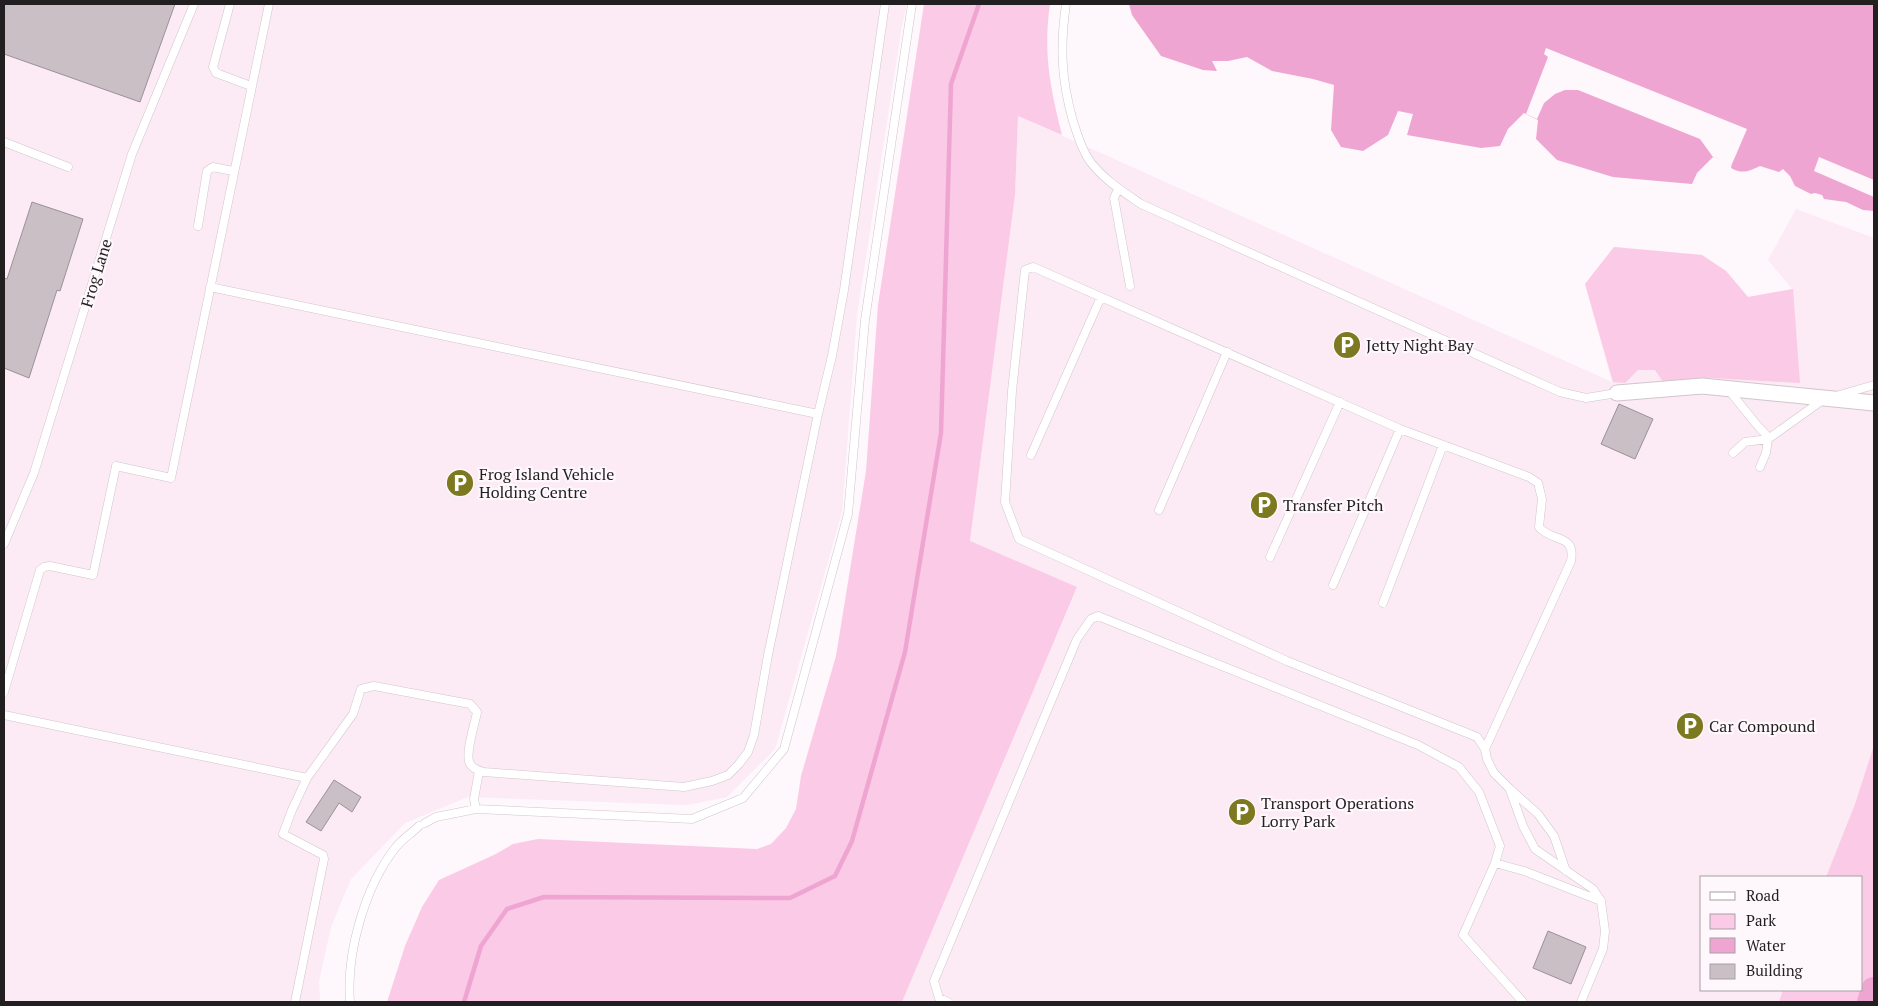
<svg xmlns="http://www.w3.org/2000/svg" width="1878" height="1006" font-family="'PT Serif',serif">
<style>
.built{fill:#fceaf4}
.green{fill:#fbcae6}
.water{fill:#efa5d1}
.pier{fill:#fef7fb}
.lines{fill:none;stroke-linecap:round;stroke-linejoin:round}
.stream{stroke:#efa5d1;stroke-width:4.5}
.river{stroke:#efa5d1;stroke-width:26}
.building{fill:#c9bfc4;stroke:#9b9197}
.service-casing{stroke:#d0c6cc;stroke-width:9}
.minor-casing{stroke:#d0c6cc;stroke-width:17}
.service{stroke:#fff;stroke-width:8}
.minor{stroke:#fff;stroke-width:15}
.labels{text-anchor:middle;stroke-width:4.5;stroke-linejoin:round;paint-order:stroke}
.street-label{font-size:16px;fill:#221f21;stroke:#fef7fb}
.poi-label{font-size:16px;fill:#221f21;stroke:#fef7fb;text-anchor:start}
</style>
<rect width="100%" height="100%" fill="#fef7fb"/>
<path class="built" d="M 4,4 L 907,4 L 902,25 L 857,315 L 842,512 L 775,749 L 727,797 L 687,805 L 468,797 L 405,823 L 351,879 L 331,927 L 319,981 L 320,1002 L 4,1002 Z
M 1018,116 L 1612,382 L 1585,284 L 1614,247 L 1702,255 L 1726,271 L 1748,297 L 1792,289 L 1768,260 L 1796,209 L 1874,238 L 1874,745 L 1855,804 L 1826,877 L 1702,877 L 1702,990 L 1783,990 L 1779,1002 L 902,1002 L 1077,588 L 970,542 L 1015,195 Z"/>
<path class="green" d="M 924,4 L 1050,4 C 1043,53 1050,87 1062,135 L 1018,116 L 1015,195 L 970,541 L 1077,587 L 902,1002 L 387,1002 L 405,946 L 422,907 L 439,880 L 496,854 L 513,844 L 538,839 L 757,849 L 771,844 L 786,828 L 796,809 L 801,776 L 836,656 L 866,471 L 878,305 Z
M 1614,247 L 1702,255 L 1726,271 L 1748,297 L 1793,289 L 1800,383 L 1711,378 L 1663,382 L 1655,370 L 1638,370 L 1625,383 L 1613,382 L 1585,284 Z
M 1874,745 L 1874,1002 L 1779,1002 L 1783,990 L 1862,990 L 1862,877 L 1826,877 L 1855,804 Z"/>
<path class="water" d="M 1129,4 L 1874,4 L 1874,211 L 1863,210 L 1846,202 L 1824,199 L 1822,195 L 1815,193 L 1811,194 L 1795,186 L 1790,176 L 1783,169 L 1779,172 L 1760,166 C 1748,172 1742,174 1731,168 L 1732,163 L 1713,157 L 1697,173 L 1692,184 L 1613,177 L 1557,160 L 1536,139 L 1538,120 L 1524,113 L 1508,129 L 1500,146 L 1481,148 L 1407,135 L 1413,114 L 1398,111 L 1388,135 L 1363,151 L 1341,147 L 1331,130 L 1334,85 L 1313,79 L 1272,71 L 1247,57 L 1228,61 L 1212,61 L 1217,71 L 1203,70 L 1161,56 L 1132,15 Z"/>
<path class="pier" d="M 1546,48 L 1747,129 L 1732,164 L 1713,157 L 1700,139 L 1578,90 L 1565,90 L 1555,94 L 1544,103 L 1537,119 L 1526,114 L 1548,57 L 1544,54 Z
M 1819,157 L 1874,180 L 1874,197 L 1814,171 Z"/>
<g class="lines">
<path class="stream" d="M 464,1002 L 481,946 L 507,909 L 544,897 L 790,898 L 835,876 L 852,841 L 905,652 L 941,433 L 951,84 L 979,4"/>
<path class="river" d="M 1870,1002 L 1874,990"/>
</g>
<path class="building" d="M 4,4 L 175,4 L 140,102 L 4,54 Z
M 32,202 L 83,219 L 60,291 L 57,290 L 29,378 L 4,368 L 4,278 L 7,279 Z
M 1619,404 L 1653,419 L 1635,459 L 1601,444 Z
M 334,780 L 361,797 L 352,812 L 339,803 L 321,831 L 306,822 Z
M 1548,931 L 1586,947 L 1571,984 L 1533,968 Z"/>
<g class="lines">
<defs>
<path id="service" d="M 230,4 L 213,67 L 216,73 L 251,86
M 1066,4 C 1060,46 1061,79 1073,121 C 1077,134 1081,148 1089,160 C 1103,179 1122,191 1141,204 L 1560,392 L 1586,398 L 1617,393
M 4,142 L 68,167
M 1118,189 L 1114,198 L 1130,286
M 198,226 L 207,171 L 213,167 L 233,171
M 210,287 L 818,414
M 1727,388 L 1757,425 L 1769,438
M 1836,396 L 1874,385
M 1733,453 L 1745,442 L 1768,439 L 1824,399
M 1031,455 L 1101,297
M 1760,467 L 1766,453 L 1768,439
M 1159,510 L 1227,352
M 4,544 L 34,473 L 132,154 L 194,4
M 1270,557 L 1340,402
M 1333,585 L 1400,429
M 1383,603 L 1443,445
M 4,692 L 40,570 L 44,567 L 50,566 L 93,575 L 116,466 L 171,478 L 269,4
M 4,715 L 307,778
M 1485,749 L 1571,561 C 1576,533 1552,543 1539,527 L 1542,499 L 1538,483 L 1529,477 L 1400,429 L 1033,267 L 1025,270 L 1012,391 L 1005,502 L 1019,539 L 1287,661 L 1477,737 L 1485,749 L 1487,759 L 1494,773 L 1510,789 L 1538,814 L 1554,836 L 1566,871
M 1510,790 L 1523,826 L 1535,849 L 1593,889 L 1601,901 L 1605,931 L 1603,949 L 1581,1002
M 476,809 L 474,799 L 479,771
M 425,823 L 436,817 L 476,809 L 692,819 L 743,798 L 784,749 L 848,514 L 865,320 L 912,4
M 1495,863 L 1524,871 L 1601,901
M 295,1002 L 324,859 L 323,855 L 283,834 L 292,810 L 307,778 L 353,714 L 361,689 L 374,686 L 470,704 L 477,712 C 475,724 466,749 469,761 C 470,767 478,771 484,772 L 684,787 L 712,781 L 728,775 L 739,764 L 748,752 L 754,735 L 768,655 L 818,414 L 832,356 L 844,290 L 885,4
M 350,1002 C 346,953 365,886 396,847 C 402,839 412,833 419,826
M 948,1002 L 939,998 L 934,981 L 1077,639 L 1091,619 L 1098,616 L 1418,745 L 1459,767 L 1479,792 L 1500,846 L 1495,863 L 1463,935 L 1523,1002"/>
<path id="minor" d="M 1617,393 L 1702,386 L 1874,403"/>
</defs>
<use href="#service" class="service-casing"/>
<use href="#minor" class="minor-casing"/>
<use href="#service" class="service"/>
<use href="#minor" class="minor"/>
</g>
<defs>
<symbol id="parking-disc" viewBox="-11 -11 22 22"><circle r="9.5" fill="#7c7920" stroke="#fef7fb"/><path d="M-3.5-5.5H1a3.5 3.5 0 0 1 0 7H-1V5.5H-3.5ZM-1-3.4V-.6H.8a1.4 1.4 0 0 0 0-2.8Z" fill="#fff"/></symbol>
</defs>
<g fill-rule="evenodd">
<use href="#parking-disc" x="1331" y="329" width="32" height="32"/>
<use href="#parking-disc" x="444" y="467" width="32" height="32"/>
<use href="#parking-disc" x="1248" y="489" width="32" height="32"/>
<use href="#parking-disc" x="1674" y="710" width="32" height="32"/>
<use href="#parking-disc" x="1226" y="796" width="32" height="32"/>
</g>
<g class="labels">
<g class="street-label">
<text transform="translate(96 273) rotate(-73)" y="6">Frog Lane</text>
</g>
<g class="poi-label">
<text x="1366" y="351">Jetty Night Bay</text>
<text x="479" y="480">Frog Island Vehicle<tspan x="479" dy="18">Holding Centre</tspan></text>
<text x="1283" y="511">Transfer Pitch</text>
<text x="1709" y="732">Car Compound</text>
<text x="1261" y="809">Transport Operations<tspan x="1261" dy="18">Lorry Park</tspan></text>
</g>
</g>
<rect width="1878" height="1006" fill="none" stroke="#221f21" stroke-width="10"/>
<rect x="1700" y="876" width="162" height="115" fill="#fef7fb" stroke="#a6a1a4"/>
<rect x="1710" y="892" width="25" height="8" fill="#ffffff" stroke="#a6a1a4"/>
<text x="1746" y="901" font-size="15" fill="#221f21">Road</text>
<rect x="1710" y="914" width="25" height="15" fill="#fbcae6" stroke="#a6a1a4"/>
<text x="1746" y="926" font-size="15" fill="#221f21">Park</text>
<rect x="1710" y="938" width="25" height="15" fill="#efa5d1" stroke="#a6a1a4"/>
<text x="1746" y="951" font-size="15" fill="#221f21">Water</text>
<rect x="1710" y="964" width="25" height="15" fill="#c9bfc4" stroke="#a6a1a4"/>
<text x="1746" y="976" font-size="15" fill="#221f21">Building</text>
</svg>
